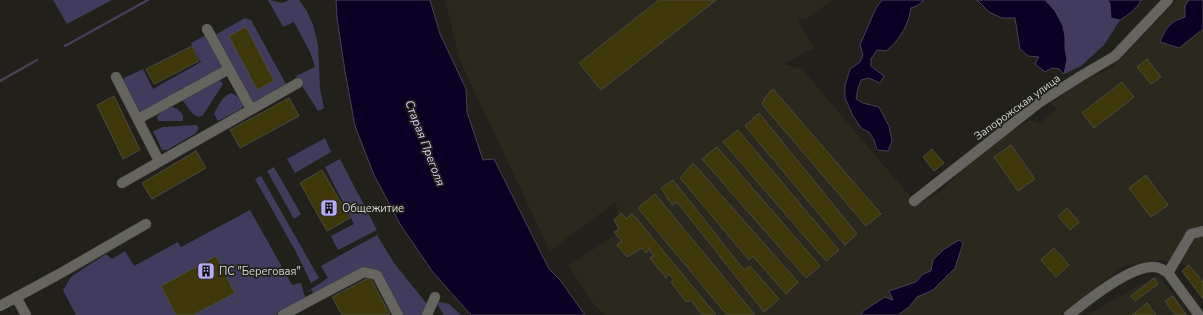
<svg xmlns="http://www.w3.org/2000/svg" width="1203" height="315" font-family="'Nunito Sans',sans-serif">
<style>
.built{fill:#2b291e}
.green{fill:#413c5d}
.water{fill:#0a0023;stroke:#474057}
.lines{fill:none;stroke-linecap:round;stroke-linejoin:round}
.stream{stroke:#474057;stroke-width:2.5}
.building{fill:#3e370a;stroke:#4a4944}
.minor-casing{stroke:#3b3b37;stroke-width:11}
.minor{stroke:#65645e;stroke-width:10}
.labels{text-anchor:middle;stroke-width:3.5;stroke-linejoin:round;paint-order:stroke}
.street-label{font-size:11px;fill:#d5d5d1;stroke:#21201b}
.poi-label{font-size:11px;fill:#d5d5d1;stroke:#21201b;text-anchor:start}
.water-label{font-size:12px;font-style:italic;fill:#d5cffd;stroke:#21201b}
</style>
<rect width="100%" height="100%" fill="#21201b"/>
<path class="built" d="M 445,0 L 832,0 L 807,19 L 798,20 L 814,48 L 783,64 L 802,69 L 914,201 L 912,208 L 941,191 L 962,169 L 1005,135 L 1030,120 L 1040,123 L 1057,109 L 1051,103 L 1077,84 L 1113,67 L 1177,0 L 1203,0 L 1203,299 L 1181,271 L 1187,266 L 1162,260 L 1127,265 L 1111,275 L 1061,315 L 605,315 L 595,306 L 568,266 L 619,232 L 616,202 L 550,251 L 460,61 Z
M 1158,275 L 1189,315 L 1087,315 Z"/>
<path class="green" d="M 53,0 L 112,0 L 67,24 Z
M 268,0 C 276,0 281,6 288,0 L 299,0 L 307,11 L 313,25 L 318,45 L 320,88 L 324,108 L 318,111 L 296,76 L 315,67 L 310,52 L 294,22 L 283,27 Z
M 1045,0 L 1108,0 L 1110,4 L 1111,18 L 1120,20 L 1104,45 L 1081,66 L 1064,74 L 1067,59 L 1065,49 L 1065,37 L 1055,11 Z
M 245,18 L 251,20 L 287,86 L 256,103 L 252,101 L 215,35 Z
M 206,35 L 223,66 L 221,69 L 144,111 L 139,112 L 122,83 L 124,78 L 143,69 L 153,89 L 201,62 L 191,43 Z
M 219,79 L 223,84 L 203,115 L 199,117 L 193,114 L 182,100 Z
M 231,93 L 237,96 L 244,104 L 241,109 L 218,121 L 214,114 C 218,106 222,96 231,93 Z
M 172,107 L 178,109 L 183,115 L 183,121 L 159,121 L 157,118 C 159,112 166,108 172,107 Z
M 196,125 L 199,128 L 196,133 L 167,150 L 162,150 L 153,131 L 163,127 Z
M 325,138 L 331,152 L 295,173 L 287,159 Z
M 340,159 L 377,230 L 338,250 L 331,236 L 354,224 L 325,167 Z
M 274,167 L 301,214 L 294,219 L 267,171 Z
M 261,176 L 319,278 L 311,283 L 296,252 L 255,179 Z
M 250,210 L 292,285 L 301,283 L 304,294 L 307,299 L 275,315 L 76,315 L 63,290 L 72,276 L 106,254 L 112,259 L 125,251 L 134,266 L 178,242 L 181,247 Z
M 377,235 L 394,263 L 427,304 L 423,315 L 403,315 L 365,269 L 315,296 L 311,289 L 328,278 L 321,266 Z
M 436,301 L 449,304 L 461,315 L 444,315 L 440,309 Z"/>
<path class="water" d="M 336,0 L 430,0 L 440,34 L 466,89 L 467,112 L 483,160 L 494,159 L 549,269 L 560,280 L 585,315 L 471,315 L 432,271 L 400,224 L 374,175 L 355,126 L 345,71 L 337,18 Z
M 882,0 L 924,0 L 917,6 L 911,8 C 909,24 899,41 886,51 L 877,50 L 871,59 L 871,66 L 884,76 L 880,83 L 869,78 L 861,80 L 858,88 L 856,99 L 863,103 L 879,107 L 889,126 L 892,141 L 888,151 L 877,150 L 874,140 L 869,132 L 862,129 L 853,116 L 845,98 L 845,86 L 850,69 L 860,62 L 863,55 L 860,45 L 876,8 Z
M 977,0 L 1045,0 L 1055,11 L 1063,26 L 1065,37 L 1065,49 L 1067,59 L 1064,74 L 1059,69 L 1052,68 L 1045,72 L 1035,64 L 1039,57 L 1028,56 L 1020,49 L 1015,18 L 1002,18 L 989,12 Z
M 1108,0 L 1141,0 C 1137,9 1128,15 1120,20 L 1111,18 L 1110,4 Z
M 1189,0 L 1203,0 L 1203,29 L 1179,48 L 1160,42 C 1167,27 1168,23 1185,17 L 1185,6 Z
M 959,240 L 963,243 L 955,268 L 933,290 L 917,297 L 909,307 L 898,315 L 861,315 L 863,311 L 885,297 L 893,300 L 889,291 L 916,282 L 923,274 L 931,271 L 933,260 L 943,250 Z"/>
<g class="lines">
<path class="stream" d="M 65,46 L 148,0
M 0,81 L 37,60"/>
</g>
<path class="building" d="M 659,0 L 716,0 L 601,90 L 579,63 Z
M 246,27 L 274,81 L 257,90 L 229,36 Z
M 192,46 L 199,61 L 154,84 L 146,69 Z
M 1147,59 L 1161,77 L 1151,84 L 1137,67 Z
M 1122,82 L 1134,97 L 1094,128 L 1082,113 Z
M 773,89 L 881,214 L 866,226 L 762,104 L 767,95 Z
M 114,96 L 140,150 L 123,159 L 97,105 Z
M 289,98 L 299,116 L 240,148 L 230,130 Z
M 759,113 L 857,234 L 845,245 L 745,126 Z
M 738,130 L 839,250 L 826,261 L 723,142 Z
M 1011,145 L 1035,179 L 1018,191 L 994,157 Z
M 717,147 L 820,266 L 806,278 L 702,159 Z
M 932,149 L 944,163 L 934,171 L 923,157 Z
M 196,151 L 206,168 L 152,199 L 142,183 Z
M 693,163 L 798,282 L 786,294 L 753,256 L 749,260 L 680,178 Z
M 322,170 L 350,218 L 327,231 L 300,183 Z
M 1146,175 L 1168,205 L 1151,217 L 1129,188 Z
M 673,180 L 744,270 L 750,266 L 779,299 L 764,312 L 677,202 L 672,205 L 661,188 Z
M 655,194 L 755,315 L 727,315 L 638,208 Z
M 1067,208 L 1079,222 L 1070,230 L 1058,216 Z
M 622,213 L 626,219 L 632,213 L 716,315 L 702,315 L 691,300 L 686,302 L 671,282 L 674,280 L 669,274 L 666,278 L 650,258 L 654,256 L 649,249 L 646,253 L 642,248 L 627,257 L 617,245 L 622,241 L 614,232 L 619,229 L 614,220 Z
M 1054,248 L 1069,265 L 1056,277 L 1041,260 Z
M 216,256 L 235,293 L 193,315 L 176,315 L 161,286 Z
M 1189,265 L 1203,282 L 1203,299 L 1182,271 Z
M 370,277 L 390,315 L 342,315 L 332,297 Z
M 1154,278 L 1158,284 L 1135,301 L 1131,296 Z
M 1173,296 L 1186,315 L 1175,315 L 1165,301 Z
M 1147,303 L 1156,315 L 1132,315 Z"/>
<g class="lines">
<defs>
<path id="minor" d="M 207,29 L 251,109
M 116,77 L 159,161
M 138,119 L 229,69
M 122,183 L 298,83
M 914,201 L 1040,102 L 1081,76 L 1115,56 L 1168,0
M 1168,273 L 1191,234 L 1203,231
M 16,297 L 26,315
M 0,306 L 61,273 L 146,224
M 283,315 L 364,272 L 377,275 L 398,315
M 427,315 L 435,297
M 1069,315 C 1087,301 1131,265 1154,267 C 1160,267 1163,270 1168,273 L 1199,315"/>
</defs>
<use href="#minor" class="minor-casing"/>
<use href="#minor" class="minor"/>
</g>
<defs>
<symbol id="building-square" viewBox="-11 -11 22 22"><rect x="-9" y="-9" width="18" height="18" rx="4" fill="#b7abf7" stroke="#21201b"/><path d="M-4-6H4V6H1V3H-1V6H-4ZM-2.5-4.3h1.7v1.8h-1.7ZM.8-4.3h1.7v1.8H.8ZM-2.5-1h1.7V.8h-1.7ZM.8-1h1.7V.8H.8Z" fill="#111"/></symbol>
</defs>
<g fill-rule="evenodd">
<use href="#building-square" x="319" y="198" width="20" height="20"/>
<use href="#building-square" x="196" y="261" width="20" height="20"/>
</g>
<g class="labels">
<g class="street-label">
<text transform="translate(1017 107) rotate(-36)" y="4">Запорожская улица</text>
</g>
<g class="poi-label">
<text x="342" y="212">Общежитие</text>
<text x="219" y="275">ПС "Береговая"</text>
</g>
<g class="water-label">
<text transform="translate(425 143) rotate(69)" y="4">Старая Преголя</text>
</g>
</g>
</svg>
